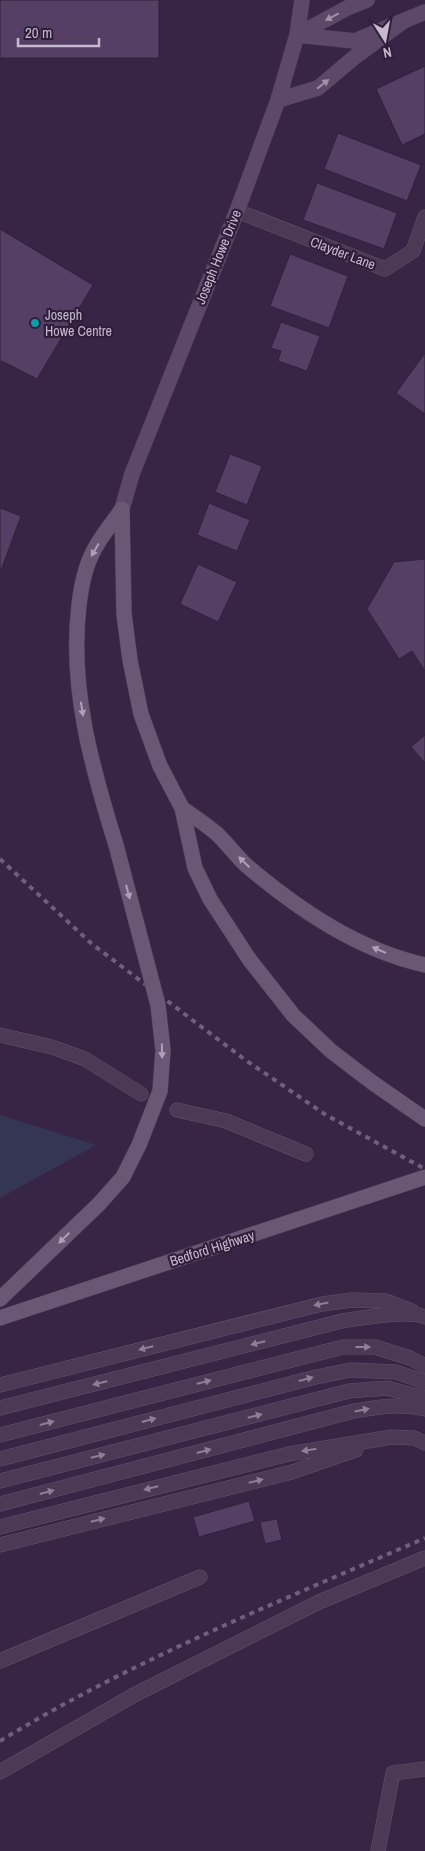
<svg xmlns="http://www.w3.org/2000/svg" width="425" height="1851" font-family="'Archivo Narrow',sans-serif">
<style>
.green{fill:#343654}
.building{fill:#553f64;stroke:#31213d}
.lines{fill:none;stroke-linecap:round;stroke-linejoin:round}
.service-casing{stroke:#62536d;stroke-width:15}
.secondary-casing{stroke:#50415c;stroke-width:16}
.primary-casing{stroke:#50415c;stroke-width:16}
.service{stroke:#4a3a55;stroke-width:14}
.secondary{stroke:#5d4869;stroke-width:15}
.primary{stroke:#695875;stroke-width:15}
.rail{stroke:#715e7f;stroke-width:4;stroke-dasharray:5 5;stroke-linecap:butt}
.primary-bridge-casing{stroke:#50415c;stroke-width:16;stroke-linecap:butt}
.primary-bridge{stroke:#695875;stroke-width:15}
.oneway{fill:#a191ab}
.oneway2{fill:#afa0b8}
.oneway3{fill:#8e7f98}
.culture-dot{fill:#0f9aa8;stroke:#2f1e3b;stroke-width:2}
.labels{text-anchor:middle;stroke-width:4.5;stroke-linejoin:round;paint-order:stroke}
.street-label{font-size:14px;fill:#c6b8cf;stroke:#2f1e3b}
.poi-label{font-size:14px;fill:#c6b8cf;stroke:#2f1e3b;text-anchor:start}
</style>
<rect width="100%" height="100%" fill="#382546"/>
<path class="green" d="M 0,1115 L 96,1145 L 0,1198 Z"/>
<path class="building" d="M 0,0 L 159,0 L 159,58 L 0,58 Z
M 425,66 L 425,134 L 402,145 L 376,89 Z
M 338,133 L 421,165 L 407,201 L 324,169 Z
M 317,183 L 397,213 L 384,249 L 303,220 Z
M 0,229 L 93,285 L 37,379 L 2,361 L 0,362 Z
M 290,254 L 348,276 L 329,328 L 270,306 Z
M 281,322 L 320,336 L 307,371 L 278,361 L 281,351 L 271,348 Z
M 425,353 L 425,414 L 396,393 Z
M 230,454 L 262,466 L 247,505 L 215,492 Z
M 209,503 L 250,520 L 237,551 L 197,535 Z
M 0,508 L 21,516 L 0,573 Z
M 425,559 L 425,671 L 412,651 L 399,659 L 367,609 L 394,562 Z
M 198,564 L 237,582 L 218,622 L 180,604 Z
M 425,735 L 425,763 L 411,747 Z
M 249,1501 L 255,1521 L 199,1537 L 193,1517 Z
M 277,1519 L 282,1540 L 265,1544 L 260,1522 Z"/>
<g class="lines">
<defs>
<path id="service" d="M 237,211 L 385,269 L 413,251 L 425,217
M 0,1035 L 52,1047 L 85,1059 L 141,1094
M 177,1110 L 226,1121 L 306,1154
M 0,1385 L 322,1304 L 352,1300 L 386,1301 L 412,1311
M 0,1408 L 342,1321 C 362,1318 409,1309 425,1317
M 0,1435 L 343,1347 L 375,1347 L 410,1358 L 425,1366
M 0,1459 L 316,1377 L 351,1370 L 396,1372 L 425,1382
M 0,1481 L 349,1391 L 387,1388 L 425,1398
M 0,1504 L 354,1411 C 378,1407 401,1403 425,1409
M 0,1527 L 289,1454 L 392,1437 L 414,1438 L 425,1443
M 0,1545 L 292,1472 L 356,1450
M 0,1661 L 200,1577
M 0,1772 L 134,1695 L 319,1602 L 425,1558
M 378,1851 L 393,1773 L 425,1769"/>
<path id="secondary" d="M 297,35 L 355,41 L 425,12
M 297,35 L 349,7 L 367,0
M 278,100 L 318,88 L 356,56 L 405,20
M 122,509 L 132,474 L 237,211 L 278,100 L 297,35 L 302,0"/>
<path id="primary" d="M 122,509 L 124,614 L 130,660 L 141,714 L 160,766 L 182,808 L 195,868 L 210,899 L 249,959 L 293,1015 L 331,1051 L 373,1083 L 425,1119
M 182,808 C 193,816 205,824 216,833 C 227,843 236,856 247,866 C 299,910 358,950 425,965
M 116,845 C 92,768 69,687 79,605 C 81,588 84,570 92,554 C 99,538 112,524 122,509
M 0,1299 L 99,1204
M 0,1318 L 326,1210"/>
</defs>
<use href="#service" class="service-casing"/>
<use href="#secondary" class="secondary-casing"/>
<use href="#primary" class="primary-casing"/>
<use href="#service" class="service"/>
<use href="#secondary" class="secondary"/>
<use href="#primary" class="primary"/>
<path class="rail" d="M 0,859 L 92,944 L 244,1059 L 326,1115 L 425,1169
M 0,1741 C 135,1659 281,1601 425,1538"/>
<defs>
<path id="primary-bridge" d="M 99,1204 L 123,1177 L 139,1145 L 160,1091 L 163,1050 L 158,1005 L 116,845
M 326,1210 L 425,1177"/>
</defs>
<use href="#primary-bridge" class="primary-bridge-casing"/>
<use href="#primary-bridge" class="primary-bridge"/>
</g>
<defs><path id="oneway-solid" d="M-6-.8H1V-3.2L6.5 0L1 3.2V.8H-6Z" transform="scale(1.25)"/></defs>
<g class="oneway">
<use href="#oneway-solid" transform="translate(332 17) rotate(152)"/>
<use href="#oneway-solid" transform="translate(323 84) rotate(-38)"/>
</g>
<g class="oneway2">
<use href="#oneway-solid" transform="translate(95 550) rotate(120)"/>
<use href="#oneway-solid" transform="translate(82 709) rotate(81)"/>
<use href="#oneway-solid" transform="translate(244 862) rotate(-136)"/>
<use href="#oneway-solid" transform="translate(128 892) rotate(75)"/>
<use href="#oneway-solid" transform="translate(379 950) rotate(-157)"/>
<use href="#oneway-solid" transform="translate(162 1051) rotate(89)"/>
<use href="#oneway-solid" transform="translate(64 1238) rotate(136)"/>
</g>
<g class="oneway3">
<use href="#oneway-solid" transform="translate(321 1304) rotate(169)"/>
<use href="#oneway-solid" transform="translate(258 1343) rotate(166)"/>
<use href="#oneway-solid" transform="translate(363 1347)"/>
<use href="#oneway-solid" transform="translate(146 1348) rotate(166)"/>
<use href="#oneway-solid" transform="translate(306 1379) rotate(-15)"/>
<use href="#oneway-solid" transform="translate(204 1382) rotate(-14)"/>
<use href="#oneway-solid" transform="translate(100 1383) rotate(166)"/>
<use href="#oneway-solid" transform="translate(362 1410) rotate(-11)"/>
<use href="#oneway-solid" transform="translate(255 1416) rotate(-14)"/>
<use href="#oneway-solid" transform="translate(149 1420) rotate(-15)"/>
<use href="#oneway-solid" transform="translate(47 1423) rotate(-15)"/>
<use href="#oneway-solid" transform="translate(309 1450) rotate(171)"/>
<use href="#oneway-solid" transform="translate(204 1451) rotate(-15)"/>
<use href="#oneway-solid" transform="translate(98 1456) rotate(-14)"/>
<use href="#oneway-solid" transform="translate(256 1481) rotate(-14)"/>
<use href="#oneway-solid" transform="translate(151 1488) rotate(166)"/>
<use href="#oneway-solid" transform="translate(47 1492) rotate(-15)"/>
<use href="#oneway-solid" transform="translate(98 1520) rotate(-14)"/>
</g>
<circle class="culture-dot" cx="35" cy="323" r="5"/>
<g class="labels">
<g class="street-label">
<text transform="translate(343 253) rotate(21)" y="5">Clayder Lane</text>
<text transform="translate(218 257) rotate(-68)" y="5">Joseph Howe Drive</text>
<text transform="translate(212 1248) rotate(-18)" y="5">Bedford Highway</text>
</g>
<g class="poi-label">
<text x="45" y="320">Joseph<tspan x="45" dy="16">Howe Centre</tspan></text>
</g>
</g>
<g transform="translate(385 40) rotate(169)" stroke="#2f1e3b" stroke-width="4" paint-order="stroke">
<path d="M0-4L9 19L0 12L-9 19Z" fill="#c6b8cf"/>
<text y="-8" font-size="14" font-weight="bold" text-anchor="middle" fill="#c6b8cf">N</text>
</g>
<path d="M18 38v8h81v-8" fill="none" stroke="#c6b8cf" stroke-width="2.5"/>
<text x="25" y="38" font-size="15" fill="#c6b8cf" stroke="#2f1e3b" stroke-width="4" paint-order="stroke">20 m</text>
</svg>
